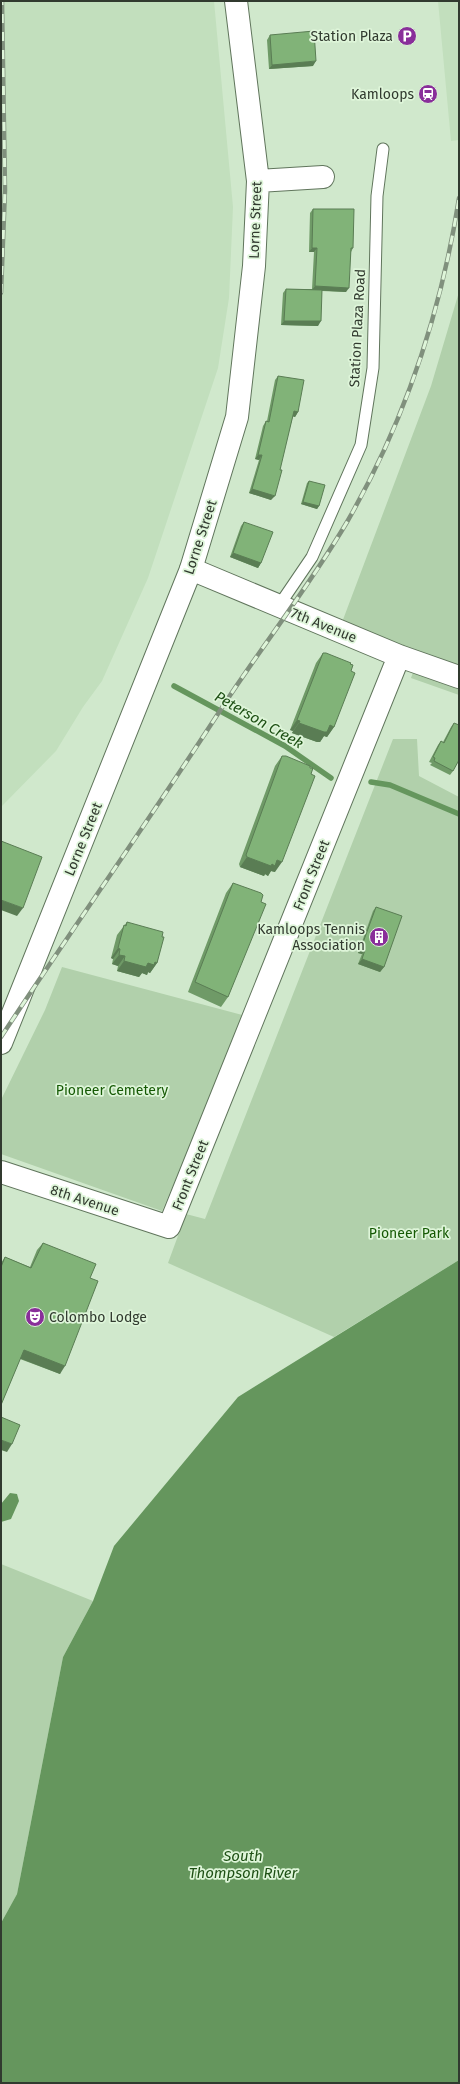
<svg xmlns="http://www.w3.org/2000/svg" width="460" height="2084" font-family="'Fira Sans',sans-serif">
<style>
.built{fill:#c2dfbd}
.green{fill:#b1d0ab}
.water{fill:#65965d}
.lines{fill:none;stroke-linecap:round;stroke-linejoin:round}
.stream{stroke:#65965d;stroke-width:5.5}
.service-casing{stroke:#60755c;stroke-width:13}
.minor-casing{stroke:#60755c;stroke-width:24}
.tertiary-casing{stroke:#60755c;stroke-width:24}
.service{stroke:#fff;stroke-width:11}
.minor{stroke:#fff;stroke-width:22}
.tertiary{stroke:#fff;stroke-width:22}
.rail-casing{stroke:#80907d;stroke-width:4.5}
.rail{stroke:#def5d9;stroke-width:3;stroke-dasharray:9;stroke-linecap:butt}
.wall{fill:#6f9a67}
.shaded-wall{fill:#5a7d54}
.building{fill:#81b378;stroke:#5a7d54}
.labels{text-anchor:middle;stroke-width:3.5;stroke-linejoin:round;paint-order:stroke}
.poi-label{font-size:14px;fill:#313a2f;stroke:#def5d9;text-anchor:end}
.street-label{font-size:14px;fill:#313a2f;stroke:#def5d9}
.park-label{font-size:14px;fill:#155904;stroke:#def5d9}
.water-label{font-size:15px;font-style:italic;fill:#1e5015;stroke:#def5d9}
</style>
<rect width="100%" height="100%" fill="#d0e8cc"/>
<path class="built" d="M 1,1 L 214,1 L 233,207 L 229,298 L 218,368 L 148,578 L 102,681 L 83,707 L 56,751 L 1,807 Z
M 438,1 L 459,1 L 459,140 L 451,141 Z"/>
<path class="green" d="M 459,292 L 459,695 L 411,678 L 419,655 L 341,625 L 431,386 Z
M 393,739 L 417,739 L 419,776 L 459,797 L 459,1260 L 334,1337 L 168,1263 L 186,1214 L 205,1219 Z
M 62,967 L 246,1016 L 162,1211 L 1,1154 L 1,1100 L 45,1010 Z
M 1,1564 L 93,1601 L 63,1657 L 17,1894 L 1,1923 Z"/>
<path class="water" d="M 459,1260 L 459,2083 L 1,2083 L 1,1923 L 17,1894 L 63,1657 L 93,1601 L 114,1546 L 238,1397 Z
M 10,1493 L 17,1494 L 19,1501 L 11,1519 L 1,1522 L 1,1504 Z"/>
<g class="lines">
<path class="stream" d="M 174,686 L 285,746 L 331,778
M 371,782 L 390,785 L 459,814"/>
<defs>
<path id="service" d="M 278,607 L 312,557 L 361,445 L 373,368 L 377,196 L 383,149"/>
<path id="minor" d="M 191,569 L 399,656 L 459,677
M 1,1172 L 169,1227 L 399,656"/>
<path id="tertiary" d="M 258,181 L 323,177
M 1,1043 L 191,569 L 237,417 L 254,266 L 258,181 L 236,1"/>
</defs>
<use href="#service" class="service-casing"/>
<use href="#minor" class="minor-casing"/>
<use href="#tertiary" class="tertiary-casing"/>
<use href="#service" class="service"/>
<use href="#minor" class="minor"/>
<use href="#tertiary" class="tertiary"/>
<defs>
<path id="rail" d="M 1,293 L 5,190 L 2,1
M 1,1037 C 75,925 152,816 225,703 C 265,642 310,585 347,522 C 405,421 441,313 459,198"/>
</defs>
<use href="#rail" class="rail-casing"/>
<use href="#rail" class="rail"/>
</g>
<path class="wall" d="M 270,35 L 313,66 L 269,69 L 267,40 Z
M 313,209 L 353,248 L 351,252 L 346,292 L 322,291 L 318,326 L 281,325 L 283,293 L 286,289 L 312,289 L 314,252 L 309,252 L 310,213 Z
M 278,376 L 298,412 L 295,417 L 293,416 L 271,500 L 249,493 L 259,460 L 255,459 L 263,426 L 266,421 L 267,421 L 275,380 Z
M 309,481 L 319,506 L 317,509 L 301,504 L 307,483 Z
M 244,522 L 261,563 L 258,568 L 230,557 L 241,526 Z
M 323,653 L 350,664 L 351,671 L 334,727 L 327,737 L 324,736 L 320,742 L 317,742 L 292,733 L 293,731 L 290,730 L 316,663 Z
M 454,723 L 453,771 L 450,775 L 430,765 L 432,763 L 429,762 L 438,745 L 441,741 L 443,742 L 451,727 Z
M 282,756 L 275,872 L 271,871 L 268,876 L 265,874 L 264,876 L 240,867 L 239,864 L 275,766 Z
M 233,883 L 228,997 L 221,1007 L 188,992 L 226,893 Z
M 376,907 L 384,967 L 380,972 L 358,964 L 362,954 L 358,953 L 373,911 Z
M 127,922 L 162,937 L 157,963 L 150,973 L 148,972 L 147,975 L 142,973 L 139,977 L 117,971 L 118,966 L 112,964 L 113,959 L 111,958 L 117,935 Z
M 43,1243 L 90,1278 L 60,1374 L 20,1359 L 1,1405 L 1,1263 L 5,1257 L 30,1267 L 37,1250 Z"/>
<path class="shaded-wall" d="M 316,61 L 313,66 L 269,69 L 272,65 Z
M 312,248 L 317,248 L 314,252 L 309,252 Z
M 315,286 L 349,288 L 346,292 L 312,290 Z
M 284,321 L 321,321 L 318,326 L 281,325 Z
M 294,411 L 298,412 L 295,417 L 291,416 Z
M 258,455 L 262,455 L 259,460 L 255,459 Z
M 252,489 L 275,496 L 271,500 L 249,493 Z
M 303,502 L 319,506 L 317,509 L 301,504 Z
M 233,553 L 261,563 L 258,568 L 230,557 Z
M 297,720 L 300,721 L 293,731 L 290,730 Z
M 299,723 L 330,725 L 334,727 L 327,737 L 324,736 L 320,742 L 317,742 L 292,733 Z
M 247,857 L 272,864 L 277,860 L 282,862 L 275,872 L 271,871 L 268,876 L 265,874 L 264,876 L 240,867 Z
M 1,900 L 23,908 L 17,916 L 1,910 Z
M 118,948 L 120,949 L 113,959 L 111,958 Z
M 361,948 L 365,950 L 362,954 L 358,953 Z
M 119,955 L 125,956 L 118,966 L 112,964 Z
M 362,959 L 384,967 L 380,972 L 358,964 Z
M 124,961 L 148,963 L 155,962 L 157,963 L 150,973 L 148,972 L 147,975 L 142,973 L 139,977 L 117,971 Z
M 24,1350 L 65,1366 L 60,1374 L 19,1358 Z
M 1,1440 L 12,1444 L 7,1452 L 1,1450 Z"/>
<path class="building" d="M 314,31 L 316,61 L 272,65 L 270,35 Z
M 313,209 L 354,209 L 353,248 L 351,248 L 349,288 L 315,286 L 317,248 L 312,248 Z
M 286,289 L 322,290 L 321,321 L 284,321 Z
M 278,376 L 304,380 L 298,412 L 294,411 L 280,470 L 282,470 L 275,496 L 252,489 L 262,455 L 258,455 L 266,421 L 269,422 Z
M 309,481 L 325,485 L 319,506 L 303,502 Z
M 244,522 L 273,532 L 261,563 L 233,553 Z
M 323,653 L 326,653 L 351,663 L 350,664 L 353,665 L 351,671 L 355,673 L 334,727 L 330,725 L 327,732 L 324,732 L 299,723 L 300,721 L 297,720 Z
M 454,723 L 459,725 L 459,760 L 453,771 L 434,761 L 435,758 L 433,757 L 441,741 L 444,743 Z
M 282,756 L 286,756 L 310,766 L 310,768 L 313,768 L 311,774 L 315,776 L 282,862 L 277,860 L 275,866 L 272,864 L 271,866 L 247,857 L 246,855 Z
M 1,841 L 42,857 L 23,908 L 1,900 Z
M 233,883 L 261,893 L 263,895 L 261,902 L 266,904 L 228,997 L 195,982 Z
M 376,907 L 402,916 L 384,967 L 362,959 L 365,950 L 361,948 Z
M 127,922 L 163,932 L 162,937 L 164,937 L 157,963 L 155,962 L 154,965 L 148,963 L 146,967 L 124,961 L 125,956 L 119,955 L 120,949 L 118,948 L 124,925 L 126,926 Z
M 43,1243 L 96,1264 L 90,1278 L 98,1281 L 65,1366 L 24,1350 L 1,1405 L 1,1267 L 5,1257 L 31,1268 Z
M 1,1417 L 20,1425 L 12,1444 L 1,1440 Z"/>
<defs>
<symbol id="parking-disc" viewBox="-11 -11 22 22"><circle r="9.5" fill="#892e9a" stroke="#def5d9"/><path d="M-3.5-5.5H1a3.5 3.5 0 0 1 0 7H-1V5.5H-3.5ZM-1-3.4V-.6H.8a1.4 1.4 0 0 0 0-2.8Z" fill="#fff"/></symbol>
<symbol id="station-disc" viewBox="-11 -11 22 22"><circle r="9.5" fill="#892e9a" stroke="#def5d9"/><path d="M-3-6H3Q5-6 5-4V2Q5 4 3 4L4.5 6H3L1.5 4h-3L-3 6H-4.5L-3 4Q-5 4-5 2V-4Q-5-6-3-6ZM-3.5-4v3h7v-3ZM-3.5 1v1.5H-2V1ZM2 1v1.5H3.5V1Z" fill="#fff"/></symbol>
<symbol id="building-disc" viewBox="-11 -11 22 22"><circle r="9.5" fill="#892e9a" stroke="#def5d9"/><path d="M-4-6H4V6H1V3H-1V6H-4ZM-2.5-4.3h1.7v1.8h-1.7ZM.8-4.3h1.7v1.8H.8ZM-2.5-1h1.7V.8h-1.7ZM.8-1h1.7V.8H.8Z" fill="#fff"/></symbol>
<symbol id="theatre-disc" viewBox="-11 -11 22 22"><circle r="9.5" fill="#892e9a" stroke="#def5d9"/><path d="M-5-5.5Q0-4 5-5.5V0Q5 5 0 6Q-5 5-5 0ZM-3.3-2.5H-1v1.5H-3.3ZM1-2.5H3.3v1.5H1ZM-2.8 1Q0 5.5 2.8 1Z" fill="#fff"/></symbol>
</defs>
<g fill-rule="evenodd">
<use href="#parking-disc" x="396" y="25" width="22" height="22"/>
<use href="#station-disc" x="417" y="83" width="22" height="22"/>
<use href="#building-disc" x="368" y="926" width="22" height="22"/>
<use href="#theatre-disc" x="24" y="1306" width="22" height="22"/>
</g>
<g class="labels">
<g class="poi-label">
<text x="393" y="41">Station Plaza</text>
<text x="414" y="99">Kamloops</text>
<text x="365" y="934">Kamloops Tennis<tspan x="365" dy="16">Association</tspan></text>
<text x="49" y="1322" text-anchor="start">Colombo Lodge</text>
</g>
<g class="street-label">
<text transform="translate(255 220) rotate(-88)" y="5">Lorne Street</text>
<text transform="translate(357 328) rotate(-87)" y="5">Station Plaza Road</text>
<text transform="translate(200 537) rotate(-72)" y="5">Lorne Street</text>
<text transform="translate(324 625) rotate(22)" y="5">7th Avenue</text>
<text transform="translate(83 839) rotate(-68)" y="5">Lorne Street</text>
<text transform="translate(311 875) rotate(-68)" y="5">Front Street</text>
<text transform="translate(190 1175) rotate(-68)" y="5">Front Street</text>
<text transform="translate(85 1200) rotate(18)" y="5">8th Avenue</text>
</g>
<g class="park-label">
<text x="112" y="1095">Pioneer Cemetery</text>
<text x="409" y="1238">Pioneer Park</text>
</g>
<g class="water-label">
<text transform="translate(259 720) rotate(30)" y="5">Peterson Creek</text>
<text x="243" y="1861">South<tspan x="243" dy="17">Thompson River</tspan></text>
</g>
</g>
<rect width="460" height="2084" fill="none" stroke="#313a2f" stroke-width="4"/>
</svg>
